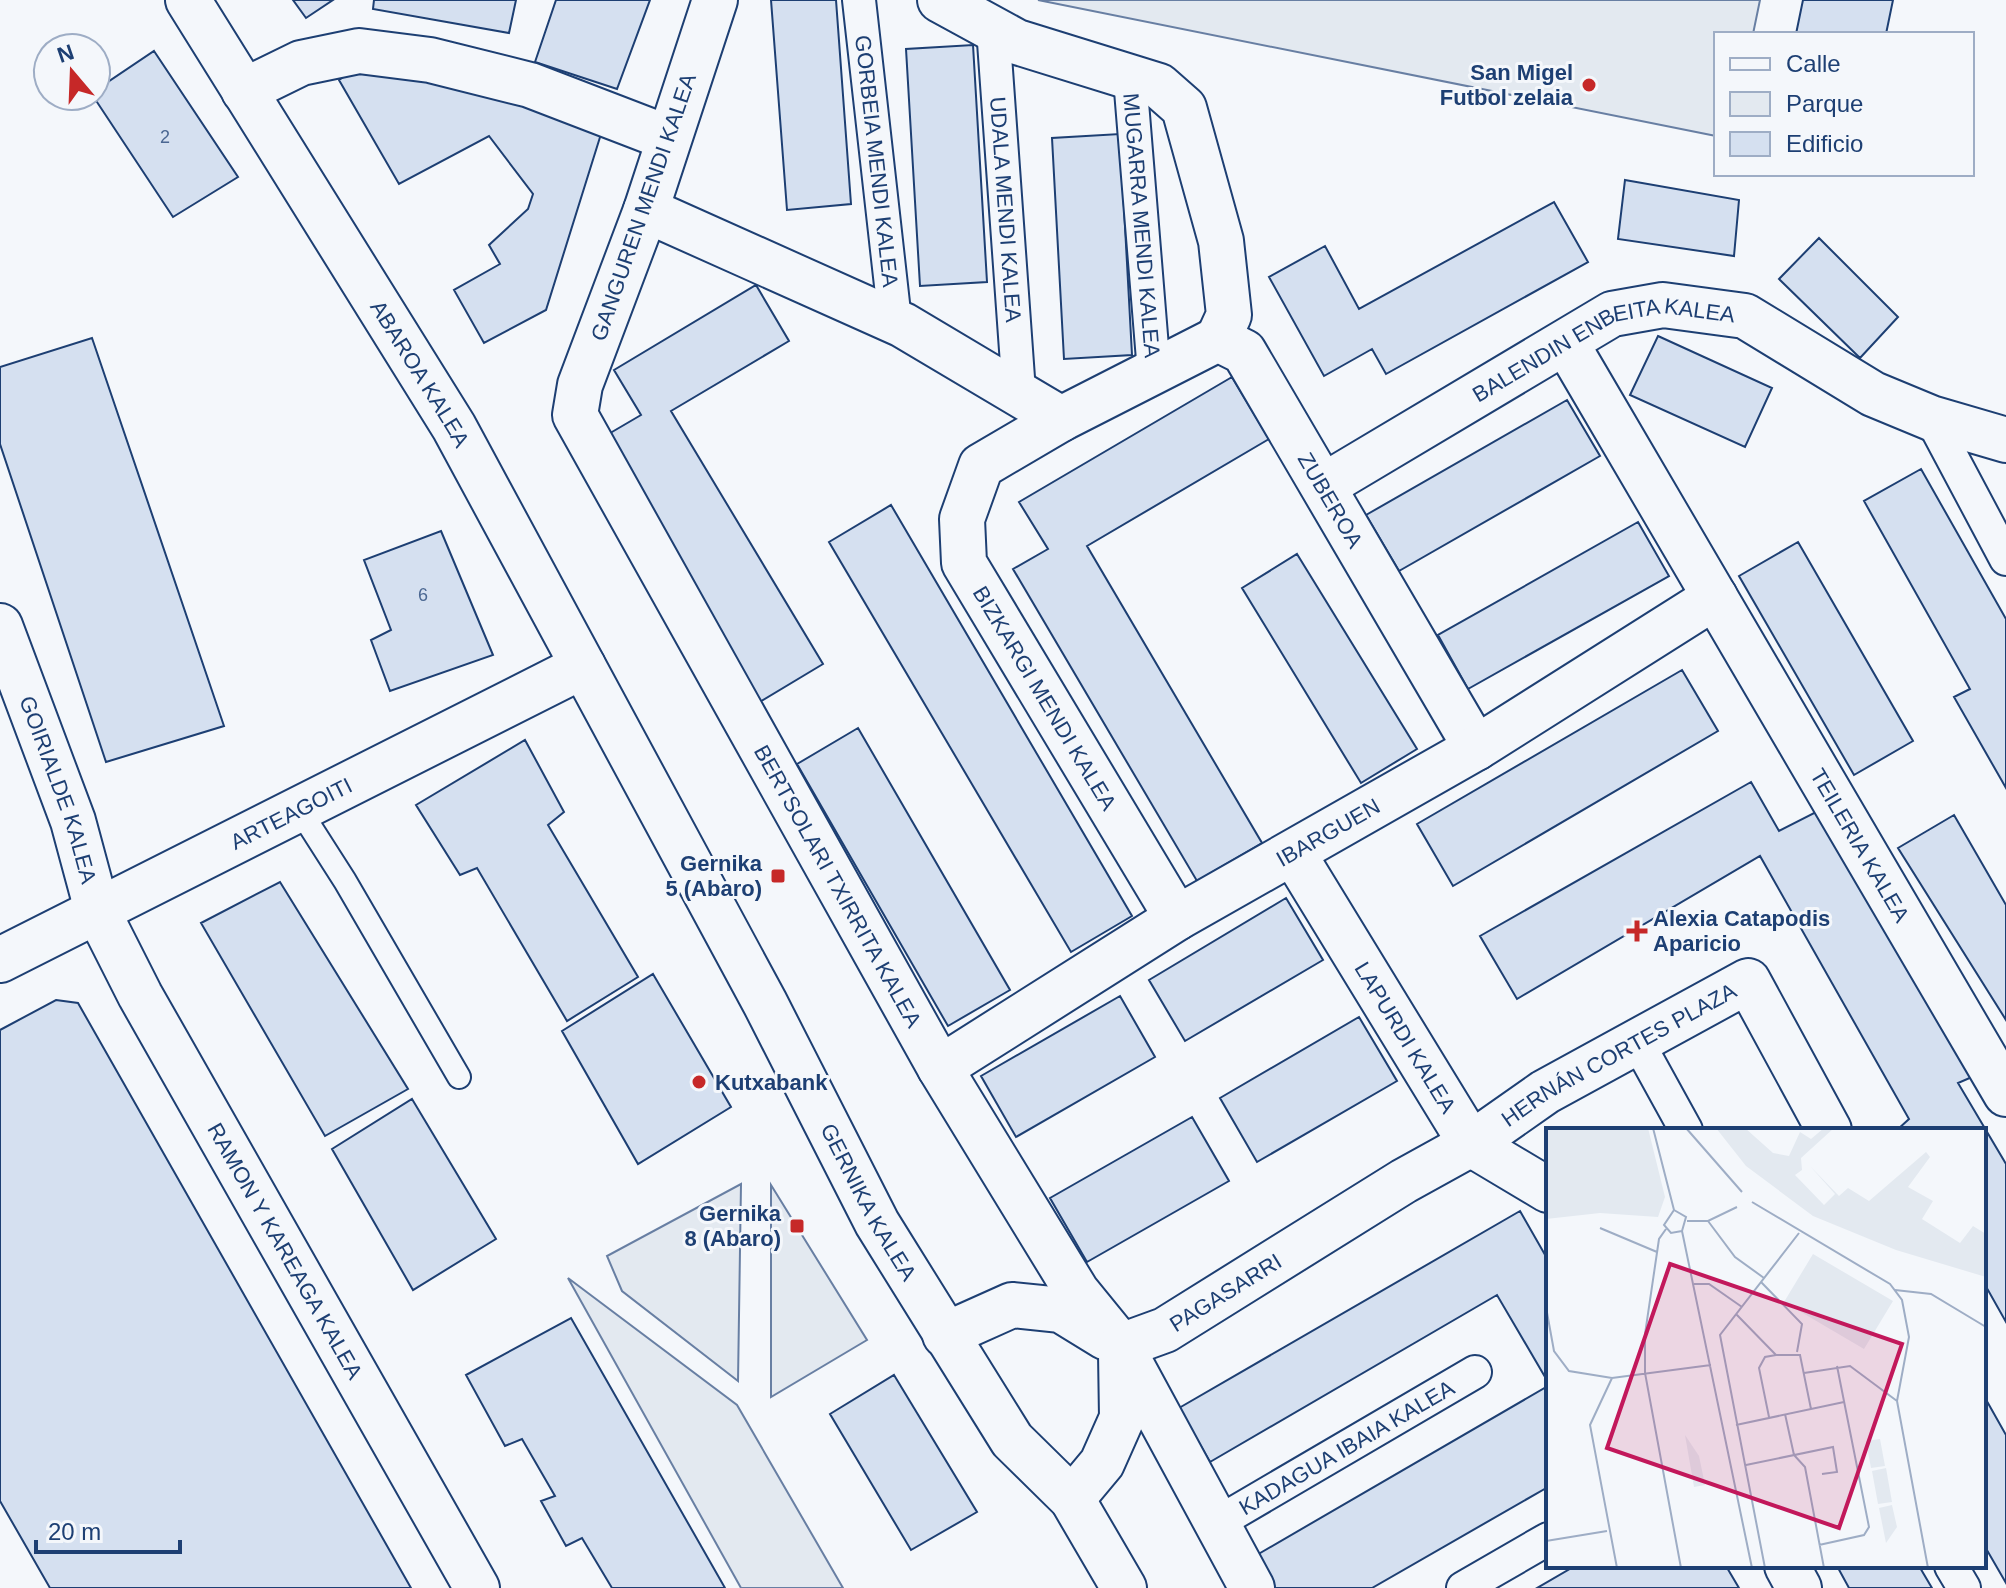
<svg xmlns="http://www.w3.org/2000/svg" width="2006" height="1588" font-family="Arial,sans-serif">
<style>
.green{fill:#e3e9f0;stroke:#687fa3;stroke-width:2}
.building{fill:#d5e0f0;stroke:#1d3f73;stroke-width:2}
.lines{fill:none;stroke-linecap:round;stroke-linejoin:round}
.service-casing{stroke:#1d3f73;stroke-width:26}
.pedestrian-casing{stroke:#1d3f73;stroke-width:36}
.minor-casing{stroke:#1d3f73;stroke-width:48}
.primary-casing{stroke:#1d3f73;stroke-width:48}
.service{stroke:#f4f7fb;stroke-width:22}
.pedestrian{stroke:#f4f7fb;stroke-width:32}
.minor{stroke:#f4f7fb;stroke-width:44}
.primary{stroke:#f4f7fb;stroke-width:44}
.poi-dot{fill:#c62828;stroke:#f4f7fb;stroke-width:3}
.labels{text-anchor:middle;stroke-width:6;stroke-linejoin:round;paint-order:stroke}
.number-label{font-size:18px;fill:#4b6792}
.poi-label{font-size:22px;font-weight:bold;fill:#1d3f73;stroke:#f4f7fb;text-anchor:end}
.street-label{font-size:22px;fill:#1d3f73;stroke:#f4f7fb}
.inset-road{fill:none;stroke:#9eadc5;stroke-width:2}
.view{fill:#c2185b;fill-opacity:0.15;stroke:#c2185b;stroke-width:4}
.inset-edge{fill:none;stroke:#1d3f73;stroke-width:4}
</style>
<rect width="100%" height="100%" fill="#f4f7fb"/>
<path class="green" d="M 1038,0 L 1760,0 L 1753,34 L 1716,34 L 1716,136 Z
M 741,1184 L 738,1381 L 622,1291 L 607,1256 Z
M 771,1185 L 867,1340 L 771,1397 Z
M 568,1278 L 737,1405 L 843,1588 L 741,1588 Z"/>
<path class="building" d="M 293,0 L 333,0 L 306,18 Z
M 374,0 L 516,0 L 509,33 L 373,9 Z
M 556,0 L 650,0 L 617,89 L 535,62 Z
M 771,0 L 836,0 L 851,204 L 787,210 Z
M 1803,0 L 1893,0 L 1886,34 L 1796,34 Z
M 973,45 L 987,282 L 920,286 L 906,49 Z
M 154,51 L 238,177 L 173,217 L 93,96 L 96,90 Z
M 370,59 L 606,118 L 546,310 L 484,343 L 454,290 L 500,264 L 489,245 L 528,209 L 533,194 L 489,136 L 399,184 L 339,80 Z
M 1120,134 L 1132,355 L 1064,359 L 1052,138 Z
M 1625,180 L 1739,200 L 1734,256 L 1618,239 Z
M 1554,202 L 1588,262 L 1386,374 L 1372,349 L 1324,376 L 1269,277 L 1325,246 L 1359,309 Z
M 1819,238 L 1898,317 L 1860,358 L 1779,279 Z
M 756,285 L 789,341 L 671,411 L 823,664 L 758,703 L 600,439 L 641,415 L 614,370 Z
M 1658,336 L 1772,388 L 1745,447 L 1630,395 Z
M 92,338 L 224,726 L 106,762 L 0,444 L 0,367 Z
M 1232,377 L 1269,439 L 1087,546 L 1262,843 L 1197,881 L 1013,569 L 1048,549 L 1019,502 Z
M 1567,400 L 1600,456 L 1399,571 L 1366,515 Z
M 1921,469 L 2006,619 L 2006,788 L 1954,697 L 1970,689 L 1864,501 Z
M 891,505 L 1132,916 L 1071,952 L 829,542 Z
M 1638,522 L 1669,576 L 1468,689 L 1438,635 Z
M 441,531 L 493,655 L 390,691 L 371,640 L 391,630 L 364,560 Z
M 1798,542 L 1913,741 L 1854,775 L 1739,576 Z
M 1297,554 L 1417,749 L 1361,783 L 1242,588 Z
M 1682,670 L 1718,731 L 1453,886 L 1417,824 Z
M 858,728 L 1010,990 L 948,1026 L 797,764 Z
M 525,740 L 564,812 L 548,825 L 638,977 L 567,1021 L 477,868 L 460,875 L 416,805 Z
M 1751,782 L 1779,831 L 1816,812 L 1972,1077 L 1958,1083 L 2006,1164 L 2006,1322 L 1984,1283 L 1984,1130 L 1897,1130 L 1909,1119 L 1760,856 L 1517,999 L 1480,936 Z
M 1954,815 L 2006,905 L 2006,1020 L 1898,848 Z
M 280,882 L 408,1089 L 325,1136 L 201,923 Z
M 1286,898 L 1323,960 L 1185,1041 L 1149,980 Z
M 653,974 L 731,1107 L 638,1164 L 562,1031 Z
M 1120,996 L 1155,1057 L 1016,1137 L 981,1076 Z
M 56,1000 L 78,1003 L 411,1588 L 50,1588 L 0,1501 L 0,1030 Z
M 1359,1017 L 1397,1081 L 1257,1162 L 1220,1098 Z
M 412,1099 L 496,1239 L 413,1290 L 332,1149 Z
M 1192,1117 L 1229,1181 L 1087,1262 L 1050,1198 Z
M 1520,1211 L 1548,1260 L 1548,1382 L 1497,1295 L 1210,1462 L 1179,1408 Z
M 571,1318 L 725,1588 L 612,1588 L 582,1538 L 566,1546 L 541,1501 L 555,1496 L 522,1439 L 505,1446 L 466,1375 Z
M 894,1375 L 977,1512 L 911,1550 L 830,1414 Z
M 1548,1386 L 1548,1487 L 1372,1588 L 1273,1588 L 1255,1556 Z
M 1984,1396 L 2006,1435 L 2006,1583 L 1984,1545 Z
M 1575,1566 L 1726,1566 L 1739,1588 L 1537,1588 Z
M 1837,1566 L 1919,1566 L 1932,1588 L 1849,1588 Z"/>
<g class="lines">
<defs>
<path id="service" d="M 299,809 L 345,881 L 459,1077"/>
<g id="pedestrian">
<path id="s1" d="M 859,0 L 895,321"/>
<path id="s2" d="M 993,28 L 1019,392"/>
<path id="s3" d="M 1130,78 L 1154,372"/>
<path d="M 1931,418 L 2006,559"/>
<path d="M 1637,1041 L 1686,1130"/>
<path id="s4" d="M 1217,1523 L 1475,1372"/>
<path d="M 1951,1566 L 1964,1588"/>
<path d="M 1463,1588 L 1548,1539"/>
</g>
<g id="minor">
<path id="s5" d="M 715,0 L 646,210 L 580,385 L 575,415 L 940,1068 L 1077,1292 L 1121,1346 L 1252,1588"/>
<path d="M 940,0 L 1017,42 L 1159,86 L 1184,108 L 1221,241 L 1229,315 L 1218,339"/>
<path d="M 244,91 L 301,63 L 359,51 L 430,60 L 530,85 L 668,138"/>
<path d="M 646,210 L 903,325 L 1061,419"/>
<path id="s6" d="M 1566,343 L 2006,1094"/>
<path id="s7" d="M 1325,485 L 1612,314 L 1663,305 L 1745,316 L 1873,394 L 1931,418 L 2006,440"/>
<path id="s8" d="M 0,626 L 73,821 L 97,910 L 140,995 L 477,1588"/>
<path id="s9" d="M 1293,853 L 1471,1144 L 1548,1190"/>
<path id="s10" d="M 1177,918 L 964,563 L 962,519 L 981,466 L 1061,419 L 1218,339 L 1244,352 L 1476,748"/>
<path id="s11" d="M 0,960 L 583,666"/>
<path id="s12" d="M 940,1068 L 1177,918 L 1476,748 L 1715,597"/>
<path d="M 945,1335 L 1012,1305 L 1061,1310 L 1105,1337"/>
<path id="s13" d="M 1121,1346 L 1165,1330 L 1404,1181 L 1471,1144 L 1545,1092 L 1748,981 L 1829,1130"/>
<path d="M 1072,1499 L 1102,1463 L 1122,1418 L 1121,1353"/>
<path d="M 1787,1566 L 1799,1588"/>
</g>
<g id="primary">
<path id="s14" d="M 188,0 L 454,427 L 765,1003 L 877,1223 L 1012,1440 L 1072,1499 L 1124,1588"/>
</g>
</defs>
<use href="#service" class="service-casing"/>
<use href="#pedestrian" class="pedestrian-casing"/>
<use href="#minor" class="minor-casing"/>
<use href="#primary" class="primary-casing"/>
<use href="#service" class="service"/>
<use href="#pedestrian" class="pedestrian"/>
<use href="#minor" class="minor"/>
<use href="#primary" class="primary"/>
</g>
<g class="poi-dot">
<circle cx="1589" cy="85" r="8"/>
<rect x="770" y="868" width="16" height="16" rx="4"/>
<path d="M1633 919h8v8h8v8h-8v8h-8v-8h-8v-8h8z"/>
<circle cx="699" cy="1082" r="8"/>
<rect x="789" y="1218" width="16" height="16" rx="4"/>
</g>
<g class="labels">
<g class="number-label">
<text x="165" y="143">2</text>
<text x="423" y="601">6</text>
</g>
<g class="poi-label">
<text x="1573" y="80">San Migel<tspan x="1573" dy="25">Futbol zelaia</tspan></text>
<text x="762" y="871">Gernika<tspan x="762" dy="25">5 (Abaro)</tspan></text>
<text x="1653" y="926" text-anchor="start">Alexia Catapodis<tspan x="1653" dy="25">Aparicio</tspan></text>
<text x="715" y="1090" text-anchor="start">Kutxabank</text>
<text x="781" y="1221">Gernika<tspan x="781" dy="25">8 (Abaro)</tspan></text>
</g>
<g class="street-label">
<text dy="8" stroke="none"><textPath href="#s1" startOffset="162">GORBEIA MENDI KALEA</textPath></text>
<text transform="translate(643 207) rotate(-71)" y="8">GANGUREN MENDI KALEA</text>
<text dy="8" stroke="none"><textPath href="#s2" startOffset="182">UDALA MENDI KALEA</textPath></text>
<text dy="8" stroke="none"><textPath href="#s3" startOffset="148">MUGARRA MENDI KALEA</textPath></text>
<text dy="8" stroke="none"><textPath href="#s7" startOffset="316">BALENDIN ENBEITA KALEA</textPath></text>
<text dy="8" stroke="none"><textPath href="#s14" startOffset="440">ABAROA KALEA</textPath></text>
<text dy="8" stroke="none"><textPath href="#s10" startOffset="984">ZUBEROA</textPath></text>
<text transform="translate(1045 698) rotate(59)" y="8">BIZKARGI MENDI KALEA</text>
<text dy="8" stroke="none"><textPath href="#s8" startOffset="174">GOIRIALDE KALEA</textPath></text>
<text dy="8" stroke="none"><textPath href="#s11" startOffset="326">ARTEAGOITI</textPath></text>
<text dy="8" stroke="none"><textPath href="#s12" startOffset="454">IBARGUEN</textPath></text>
<text dy="8" stroke="none"><textPath href="#s6" startOffset="582">TEILERIA KALEA</textPath></text>
<text dy="8" stroke="none"><textPath href="#s5" startOffset="978">BERTSOLARI TXIRRITA KALEA</textPath></text>
<text dy="8" stroke="none"><textPath href="#s9" startOffset="216">LAPURDI KALEA</textPath></text>
<text dy="8" stroke="none"><textPath href="#s13" startOffset="578">HERNÁN CORTES PLAZA</textPath></text>
<text dy="8" stroke="none"><textPath href="#s14" startOffset="1382">GERNIKA KALEA</textPath></text>
<text dy="8" stroke="none"><textPath href="#s8" startOffset="690">RAMON Y KAREAGA KALEA</textPath></text>
<text dy="8" stroke="none"><textPath href="#s13" startOffset="118">PAGASARRI</textPath></text>
<text dy="8" stroke="none"><textPath href="#s4" startOffset="150">KADAGUA IBAIA KALEA</textPath></text>
</g>
</g>
<g transform="translate(1546 1128)">
<rect width="440" height="440" fill="#f4f7fb"/>
<path d="M 0,0 L 102,0 L 119,69 L 112,89 L 54,85 L 0,91 ZM 170,0 L 199,0 L 227,25 L 243,28 L 254,4 L 265,11 L 278,0 L 288,0 L 255,30 L 256,42 L 249,47 L 278,77 L 289,66 L 264,38 L 293,68 L 302,60 L 323,73 L 380,24 L 384,29 L 362,59 L 387,73 L 376,91 L 414,115 L 427,98 L 440,106 L 440,149 L 350,122 L 267,88 L 200,38 ZM 267,126 L 347,173 L 318,221 L 238,174 ZM 139,307 L 153,328 L 159,357 L 148,359 ZM 334,311 L 339,338 L 325,340 L 320,313 ZM 340,340 L 346,374 L 332,376 L 326,343 ZM 346,377 L 351,399 L 340,415 L 333,380 Z" fill="#e3e9f0"/>
<path class="inset-road" d="M 107,0 L 128,82M 140,0 L 196,64M 206,74 L 344,156 L 356,172 L 363,209 L 351,273 L 382,440M 128,82 L 118,97 L 125,105 L 136,103M 128,82 L 140,89 L 136,103M 141,93 L 162,93 L 191,79M 162,93 L 189,129 L 218,150M 54,100 L 111,124M 120,101 L 113,111 L 99,206 L 99,245 L 135,440M 136,103 L 206,440M 215,154 L 256,196 L 251,224M 148,156 L 163,156 L 196,179M 349,162 L 385,166 L 440,199M 0,179 L 8,223 L 23,243 L 66,250 L 165,237M 190,186 L 230,227M 258,245 L 304,238 L 351,273M 66,250 L 44,297 L 71,440M 239,286 L 248,327 L 259,339 L 278,440M 223,289 L 213,240 L 219,229 L 230,227 L 254,227 L 265,281M 190,297 L 298,274M 200,337 L 287,319 L 291,344 L 276,346M 0,413 L 61,403M 273,417 L 318,407 L 323,399 L 291,238M 219,440 L 174,207 L 253,105"/>
<path class="view" d="M 124,136 L 356,216 L 293,400 L 61,320 Z"/>
<rect width="440" height="440" class="inset-edge"/>
</g>
<rect x="1714" y="32" width="260" height="144" fill="#f4f7fb" stroke="#9eadc5" stroke-width="2"/>
<rect x="1730" y="58" width="40" height="12" fill="#f4f7fb" stroke="#9eadc5" stroke-width="2"/>
<text x="1786" y="72" font-size="24" fill="#1d3f73">Calle</text>
<rect x="1730" y="92" width="40" height="24" fill="#e3e9f0" stroke="#9eadc5" stroke-width="2"/>
<text x="1786" y="112" font-size="24" fill="#1d3f73">Parque</text>
<rect x="1730" y="132" width="40" height="24" fill="#d5e0f0" stroke="#9eadc5" stroke-width="2"/>
<text x="1786" y="152" font-size="24" fill="#1d3f73">Edificio</text>
<g transform="translate(72 72) rotate(341)"><circle r="38" fill="#f4f7fb" stroke="#9eadc5" stroke-width="2"/>
<path d="M0-6L14 30L0 20L-14 30Z" fill="#c62828"/>
<text y="-12" font-size="22" font-weight="bold" text-anchor="middle" fill="#1d3f73">N</text>
</g>
<path d="M36 1540v12h144v-12" fill="none" stroke="#1d3f73" stroke-width="4"/>
<text x="48" y="1540" font-size="24" fill="#1d3f73" stroke="#f4f7fb" stroke-width="6" paint-order="stroke">20 m</text>
</svg>
